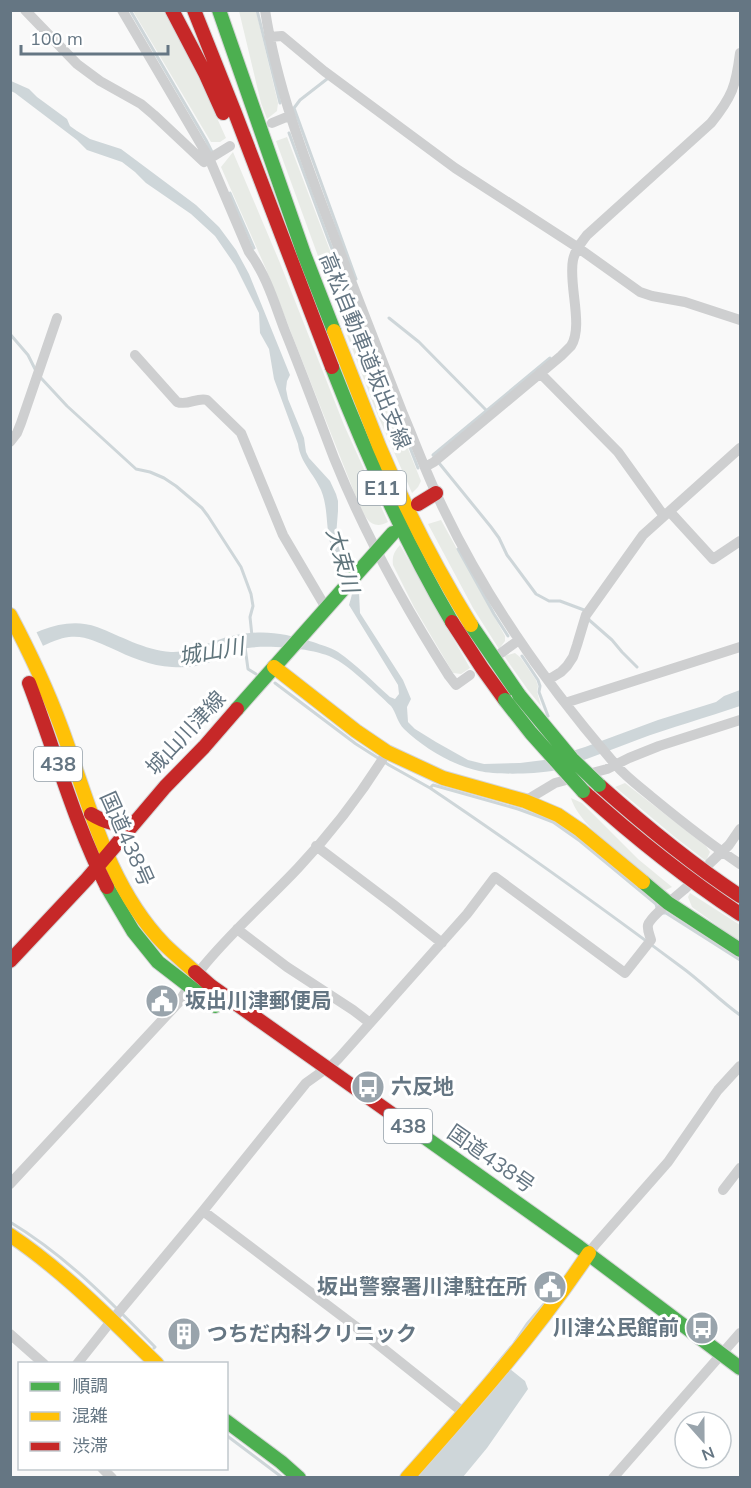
<svg xmlns="http://www.w3.org/2000/svg" width="751" height="1488" font-family="Mulish,'Noto Sans JP',sans-serif">
<style>
.green{fill:#e8ebe6}
.water{fill:#ced6d9}
.pier{fill:#f9f9f9}
.lines{fill:none;stroke-linecap:round;stroke-linejoin:round}
.stream{stroke:#ced6d9;stroke-width:3}
.fast-casing{stroke:#d5d6d7;stroke-width:16}
.slow-casing{stroke:#d5d6d7;stroke-width:16}
.jam-casing{stroke:#d5d6d7;stroke-width:16}
.street{stroke:#cecfd0;stroke-width:10}
.fast{stroke:#4caf50;stroke-width:14}
.slow{stroke:#ffc107;stroke-width:14}
.jam{stroke:#c62828;stroke-width:14}
.fast-bridge-casing{stroke:#d5d6d6;stroke-width:16;stroke-linecap:butt}
.fast-bridge{stroke:#4caf50;stroke-width:14}
.labels{text-anchor:middle;stroke-width:6;stroke-linejoin:round;paint-order:stroke}
.shield{fill:#fff;stroke:#939fa8;stroke-width:1.5}
.shield-label{font-size:20px;font-weight:bold;fill:#657683}
.street-label{font-size:21px;fill:#657683;stroke:#fff}
.poi-label{font-size:21px;font-weight:bold;fill:#657683;stroke:#fff;text-anchor:start}
.water-label{font-size:22px;font-style:italic;fill:#60757c;stroke:#fff}
</style>
<rect width="100%" height="100%" fill="#f9f9f9"/>
<path class="green" d="M 133,11 L 165,11 L 203,87 L 226,138 L 220,142 L 211,142 Z
M 239,11 L 256,11 L 278,103 L 277,111 L 267,119 L 261,103 Z
M 287,137 L 354,314 L 421,481 L 418,487 L 412,493 L 376,411 L 341,319 L 276,141 Z
M 233,152 L 280,263 L 344,425 L 388,522 C 368,533 363,511 356,497 L 266,269 L 221,167 Z
M 441,520 L 505,636 L 505,641 L 499,649 L 473,608 L 428,524 Z
M 400,545 L 470,668 L 461,674 L 453,673 L 414,607 L 393,565 C 392,556 394,552 400,545 Z
M 515,653 L 521,658 L 536,680 L 538,686 L 537,692 L 541,706 L 528,690 L 504,656 Z
M 625,783 L 706,846 L 710,852 L 706,861 L 676,838 L 615,787 Z
M 571,798 L 582,803 L 638,859 L 672,887 L 666,890 L 662,888 C 638,869 579,827 571,798 Z
M 690,893 L 740,925 L 740,942 L 692,907 L 688,897 Z"/>
<path class="water" d="M 11,81 L 29,89 L 37,97 L 67,119 L 70,126 L 77,131 L 90,139 L 121,149 L 196,205 L 219,227 L 236,250 L 249,274 L 290,375 L 287,381 L 286,389 L 288,399 L 304,438 L 306,452 L 309,458 L 330,481 L 336,494 L 338,501 L 338,511 L 336,536 L 346,561 L 352,569 L 359,592 L 360,613 L 403,680 L 411,699 L 407,707 L 408,722 L 415,729 L 436,742 L 468,760 L 484,764 L 520,763 L 544,760 L 585,747 L 658,720 L 716,702 L 724,696 L 740,690 L 740,706 C 706,718 671,727 637,740 C 616,748 595,756 573,764 C 566,766 559,770 552,771 C 533,774 497,775 479,771 C 452,765 424,748 404,729 C 397,722 396,712 391,706 C 377,693 352,668 335,659 C 316,648 264,644 241,649 C 229,652 219,659 208,663 C 197,667 183,668 172,667 C 151,666 130,657 111,648 C 97,642 85,635 69,637 C 52,639 26,655 11,662 L 11,644 C 37,631 67,616 97,627 C 121,636 144,650 171,652 C 193,653 211,640 232,636 C 263,629 283,633 313,642 C 321,645 330,647 338,652 C 357,665 373,682 390,697 L 395,699 L 399,694 L 398,685 L 349,605 C 350,601 352,596 352,592 C 351,576 337,563 332,549 C 325,530 329,509 321,490 C 314,474 300,462 298,444 L 274,379 L 269,349 L 260,333 L 259,313 L 235,265 L 215,236 L 191,214 L 146,183 L 135,172 L 122,162 L 87,150 L 77,140 L 15,93 L 11,91 Z
M 510,1369 L 525,1381 L 528,1389 L 487,1448 L 463,1477 L 417,1478 Z"/>
<path class="pier" d="M 35,629 L 44,648 L 11,665 L 10,641 Z"/>
<g class="lines">
<path class="stream" d="M 130,10 L 206,140 L 213,154
M 257,10 L 280,103
M 327,79 L 300,100 L 294,108 L 356,279
M 289,133 L 329,241 L 418,468
M 230,193 L 254,248 L 252,249
M 389,318 L 419,342 L 487,411
M 10,334 L 28,355 L 35,369
M 41,378 L 67,406 L 136,469 L 150,472 L 164,478 L 176,486 L 202,508 L 208,516 L 241,567 L 251,594 L 253,606 L 250,617 L 252,636
M 434,456 L 433,455 L 550,358
M 439,463 L 491,527 L 499,538 L 507,555 L 536,594 L 549,601 L 560,601 L 584,610
M 458,549 L 494,614 L 508,636
M 588,619 L 612,640 L 622,652 L 637,667
M 245,647 L 248,669 L 256,674
M 522,656 L 538,680 L 540,686 L 539,692 L 548,716
M 275,683 L 356,744 L 389,765 L 430,788 L 433,785 L 518,809 L 540,817 L 553,822 L 580,841 L 656,904 L 657,908
M 430,788 C 515,845 598,905 680,966 C 701,981 719,1000 740,1015
M 662,913 L 666,913 L 740,960
M 10,1222 C 65,1255 110,1301 155,1347 L 154,1348
M 515,1342 L 527,1324 L 550,1297
M 492,1370 L 511,1347
M 226,1435 L 283,1478"/>
<defs>
<path id="fast" d="M 219,10 L 304,254 L 334,331
M 332,367 C 366,454 404,541 452,622
M 471,625 L 519,695
M 237,709 L 393,533
M 643,882 L 668,903 L 740,950
M 107,887 L 133,931 L 158,962 L 215,1006
M 423,1136 L 579,1247 L 740,1368
M 226,1421 L 281,1462 L 299,1478"/>
<path id="slow" d="M 334,331 C 349,370 364,408 379,446 C 405,508 436,568 471,625
M 10,615 C 29,651 47,689 61,727 C 89,802 107,885 164,944 C 174,954 185,963 195,972
M 274,667 L 356,731 L 387,752 L 443,778 L 525,801 L 558,815 L 580,830 L 643,882
M 10,1235 C 65,1272 110,1319 157,1364
M 407,1478 C 471,1406 535,1334 589,1253"/>
<path id="jam" d="M 172,10 L 205,73 L 223,113
M 194,10 L 235,113 L 332,367
M 418,504 L 436,493
M 452,622 L 482,668 L 505,700
M 29,683 C 55,751 74,822 107,887
M 599,785 C 644,825 690,863 740,896
M 583,791 C 633,836 684,877 740,914
M 91,814 C 106,823 117,826 134,822
M 10,961 L 87,879 L 165,787 L 204,747 L 237,709
M 195,972 L 211,986 L 423,1136"/>
</defs>
<use href="#fast" class="fast-casing"/>
<use href="#slow" class="slow-casing"/>
<use href="#jam" class="jam-casing"/>
<path class="street" d="M 25,10 L 77,64 L 100,81 L 141,104 L 154,115 L 204,162 L 230,146
M 122,10 L 209,158 L 249,252 C 266,274 275,305 285,331 C 302,373 318,416 334,458 C 365,535 405,607 449,676 L 456,685 L 470,675
M 265,10 C 279,102 316,187 348,273 C 366,320 385,367 403,414 C 414,440 424,467 436,493 C 481,592 544,682 615,764 C 626,777 640,787 653,798 C 681,821 710,844 740,864
M 269,37 L 282,36 L 324,71 L 455,168 L 577,247 L 640,292 L 652,296 L 685,302 L 740,320
M 272,123 L 289,116
M 135,355 L 177,402 C 188,406 197,397 207,400 L 241,433 L 283,535 L 326,608
M 540,373 L 618,452 L 664,516
M 10,442 L 17,433 L 21,423 L 57,318
M 425,467 L 434,462 L 561,356 C 564,353 568,349 571,346 C 584,326 568,284 573,260 C 575,250 581,243 587,235 L 711,123 C 732,97 736,86 740,53
M 670,512 L 713,559 L 740,541
M 501,653 L 519,640
M 548,680 L 561,672 L 567,666 L 573,657 L 577,645 L 586,615 L 643,535 L 740,448
M 565,703 L 740,647
M 525,801 L 555,783 L 607,769 L 629,758 L 659,746 L 740,720
M 316,846 L 394,905 L 442,943
M 710,863 L 729,845 L 740,829
M 237,929 L 287,967 L 353,1010 L 370,1023
M 10,1184 L 179,1002 C 186,991 194,979 202,968 C 231,932 266,902 298,868 C 331,833 362,793 387,752
M 723,1190 L 740,1168
M 203,1211 L 355,1326 L 464,1413
M 589,1253 L 595,1245 L 668,1162 L 718,1090 L 740,1066
M 10,1334 L 44,1364
M 77,1364 L 108,1325 L 203,1211 L 306,1083 L 334,1063 L 339,1058 L 467,914 L 495,877 L 625,973 L 651,940 C 650,936 647,930 648,925 C 650,917 679,894 687,887
M 102,1468 L 112,1478
M 613,1478 L 740,1333"/>
<use href="#fast" class="fast"/>
<use href="#slow" class="slow"/>
<use href="#jam" class="jam"/>
<defs>
<path id="fast-bridge" d="M 519,695 L 572,759 L 599,785
M 505,700 L 531,733 L 583,791"/>
</defs>
<use href="#fast-bridge" class="fast-bridge-casing"/>
<use href="#fast-bridge" class="fast-bridge"/>
</g>
<defs>
<symbol id="civic-disc" viewBox="-11 -11 22 22"><circle r="9.5" fill="#99a4ac" stroke="#fff"/><path d="M-.6-6.5H3V-4.5H.6V-3L4-1V1h2V6H-6V1h2V-1L-.6-3ZM-1.2 2.5V6h2.4V2.5Z" fill="#fff"/></symbol>
<symbol id="bus-disc" viewBox="-11 -11 22 22"><circle r="9.5" fill="#99a4ac" stroke="#fff"/><path d="M-5-6H5V4H4V6H2V4H-2V6H-4V4H-5ZM-3.5-4V0h7V-4ZM-3.5 1.2v1.5H-2V1.2ZM2 1.2v1.5H3.5V1.2Z" fill="#fff"/></symbol>
<symbol id="building-disc" viewBox="-11 -11 22 22"><circle r="9.5" fill="#99a4ac" stroke="#fff"/><path d="M-4-6H4V6H1V3H-1V6H-4ZM-2.5-4.3h1.7v1.8h-1.7ZM.8-4.3h1.7v1.8H.8ZM-2.5-1h1.7V.8h-1.7ZM.8-1h1.7V.8H.8Z" fill="#fff"/></symbol>
</defs>
<g fill-rule="evenodd">
<use href="#civic-disc" x="143" y="982" width="38" height="38"/>
<use href="#bus-disc" x="349" y="1068" width="38" height="38"/>
<use href="#civic-disc" x="531" y="1268" width="38" height="38"/>
<use href="#bus-disc" x="683" y="1309" width="38" height="38"/>
<use href="#building-disc" x="165" y="1315" width="38" height="38"/>
</g>
<g class="labels">
<g class="shield">
<rect x="358" y="471" width="48" height="34" rx="4.5"/>
<rect x="34" y="747" width="48" height="34" rx="4.5"/>
<rect x="384" y="1109" width="48" height="34" rx="4.5"/>
</g>
<g class="shield-label">
<text x="382" y="495">E11</text>
<text x="58" y="771">438</text>
<text x="408" y="1133">438</text>
</g>
<g class="street-label">
<text transform="translate(365 351) rotate(68)" y="7">高松自動車道坂出支線</text>
<text transform="translate(186 733) rotate(-47)" y="7">城山川津線</text>
<text transform="translate(127 839) rotate(66)" y="7">国道438号</text>
<text transform="translate(491 1159) rotate(35)" y="7">国道438号</text>
</g>
<g class="poi-label">
<text x="185" y="1008">坂出川津郵便局</text>
<text x="391" y="1094">六反地</text>
<text x="527" y="1294" text-anchor="end">坂出警察署川津駐在所</text>
<text x="679" y="1335" text-anchor="end">川津公民館前</text>
<text x="207" y="1341">つちだ内科クリニック</text>
</g>
<g class="water-label">
<text transform="translate(343 560) rotate(74)" y="8">大束川</text>
<text transform="translate(211 651) rotate(-10)" y="8">城山川</text>
</g>
</g>
<rect width="751" height="1488" fill="none" stroke="#657683" stroke-width="24"/>
<rect x="18" y="1362" width="210" height="108" fill="#ffffff" stroke="#c1c8cd" stroke-width="1.5"/>
<rect x="30" y="1382" width="30" height="9" fill="#4caf50" stroke="#c1c8cd" stroke-width="1.5"/>
<text x="72" y="1392" font-size="18" fill="#657683">順調</text>
<rect x="30" y="1412" width="30" height="9" fill="#ffc107" stroke="#c1c8cd" stroke-width="1.5"/>
<text x="72" y="1422" font-size="18" fill="#657683">混雑</text>
<rect x="30" y="1442" width="30" height="9" fill="#c62828" stroke="#c1c8cd" stroke-width="1.5"/>
<text x="72" y="1452" font-size="18" fill="#657683">渋滞</text>
<g transform="translate(703 1440) rotate(159)"><circle r="28" fill="#ffffff" stroke="#c1c8cd" stroke-width="1.5"/>
<path d="M0-4.5L10 22L0 15L-10 22Z" fill="#99a4ac"/>
<text y="-9" font-size="16" font-weight="bold" text-anchor="middle" fill="#657683">N</text>
</g>
<path d="M21 45v9h147v-9" fill="none" stroke="#657683" stroke-width="3"/>
<text x="30" y="45" font-size="18" fill="#657683" stroke="#ffffff" stroke-width="4.5" paint-order="stroke">100 m</text>
</svg>
